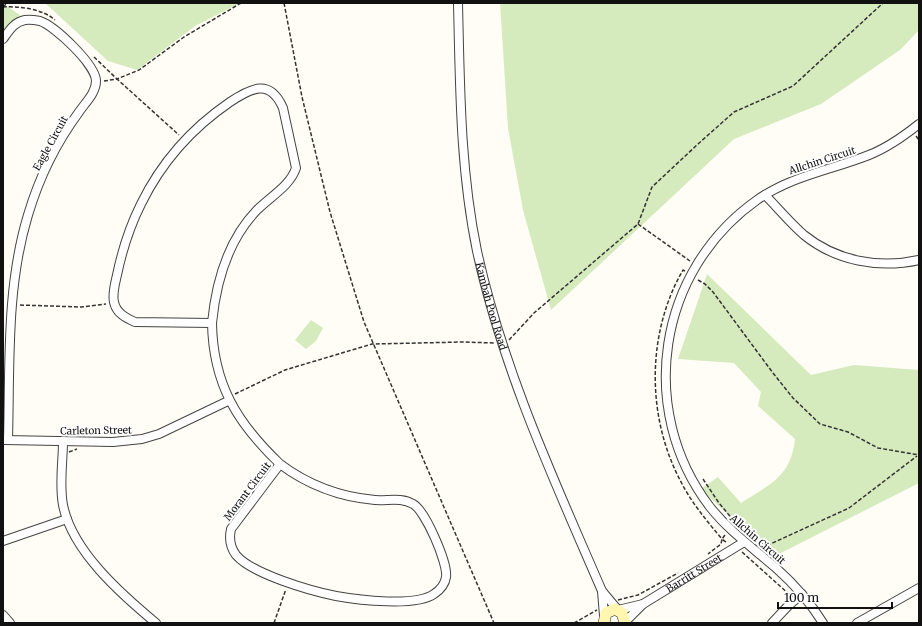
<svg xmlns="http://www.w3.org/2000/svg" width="922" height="626" font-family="Merriweather,serif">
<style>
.green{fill:#d5ebbd}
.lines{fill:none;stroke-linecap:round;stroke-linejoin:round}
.street-casing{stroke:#444;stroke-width:10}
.secondary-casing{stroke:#333;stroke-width:12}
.path{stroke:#333;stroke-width:1.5;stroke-dasharray:4 2;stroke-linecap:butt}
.street{stroke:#fff;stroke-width:8}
.secondary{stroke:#fff6b0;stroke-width:11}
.labels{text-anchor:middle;stroke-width:4;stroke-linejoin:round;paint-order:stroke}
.street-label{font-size:10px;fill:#111;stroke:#fff}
</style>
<rect width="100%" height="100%" fill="#fffdf5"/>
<path class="green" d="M 45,3 L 240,3 L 195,26 L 137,70 L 108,61 Z
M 500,3 L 919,3 L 919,30 L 900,50 L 821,104 L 734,139 L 551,310 L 523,210 L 508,128 Z
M 5,5 L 20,15 L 3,37 L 3,8 Z
M 707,274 L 811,375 L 854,365 L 919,370 L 919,483 L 773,557 L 701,489 L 718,477 L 741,503 C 770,484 791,477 795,439 L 758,406 L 761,392 L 734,363 L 678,359 Z
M 311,320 L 323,328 L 316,341 L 306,349 L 295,340 Z"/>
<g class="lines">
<defs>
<g id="street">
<path id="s1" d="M 458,3 C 460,86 460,169 477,251 C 503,370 554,480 602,591 L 618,610"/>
<path d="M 3,39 C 9,31 14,22 25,20 C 30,19 35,20 40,21 C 55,26 96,65 96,81 C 96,93 85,103 79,112 C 56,143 39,178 28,215 C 6,287 10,365 8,440"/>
<path d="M 765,195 C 778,208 790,223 804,235 C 836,261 879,269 919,260"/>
<path d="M 212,323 C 216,282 227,241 257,210 C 271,196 290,186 296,168 L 283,108 C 270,78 251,88 230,102 C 192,128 161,163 141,204 C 130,226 122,251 117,275 C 115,284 112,294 114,302 C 116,313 126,318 135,322 L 212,323 C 213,384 237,423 280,464 L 231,529 C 229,538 230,547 236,555 C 252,574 311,591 336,596 C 358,600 416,607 434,594 C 440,590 445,584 446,577 C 448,563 425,510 413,504 C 401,497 388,501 375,500 C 340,497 308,485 280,464"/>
<path d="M 4,440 L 113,442 L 142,439 L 159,434 L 228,401"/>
<path d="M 63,441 C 63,462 59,484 63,505 C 72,551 121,594 156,623"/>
<path d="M 3,541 L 67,519"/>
<path d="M 602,591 L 604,616"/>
<path d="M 618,610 L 643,604"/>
<path d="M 3,615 L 10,623"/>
<path id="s2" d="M 625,622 L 643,604 L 744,542"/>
<path d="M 772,623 L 788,606 L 802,594"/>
<path d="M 823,623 C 810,602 794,584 776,568 C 753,548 729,531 710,507 C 636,410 657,271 757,200 C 791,176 831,170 869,155 C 887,148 904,136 919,124"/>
<path d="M 857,623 L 919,588"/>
</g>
<path id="secondary" d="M 604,623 L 606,613 L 615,609 L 622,613 L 625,623"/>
</defs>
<use href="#street" class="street-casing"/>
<use href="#secondary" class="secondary-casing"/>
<path class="path" d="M 284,3 L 302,97 L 330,212 L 364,322 L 494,623
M 3,7 C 19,6 43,9 55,20
M 3,7 L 7,3
M 94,57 L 117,79 L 139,70 L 184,37 L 241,3
M 104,81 L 117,79 L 179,135
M 916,136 L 919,140
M 638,224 L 690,261
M 685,271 L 683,270 C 647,332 646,415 680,480 C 691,502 706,520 722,539 L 721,544 L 708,554
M 698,280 L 705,284 L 713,292 L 773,373 L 793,398 L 820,424 L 848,432 L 878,448 L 919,455
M 20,305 L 81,307 L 106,304
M 509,340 L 534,313 L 638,224 L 652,187 L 698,144 L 734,112 L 793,86 L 883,3
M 235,394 L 285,370 L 372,344 L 463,342 L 494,343
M 69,452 L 77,449
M 703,479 L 719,503 L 734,521
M 738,525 L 766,546 L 849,508 L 917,456
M 725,535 L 722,539 L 727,543
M 742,552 L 790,595
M 618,600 L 638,595 L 678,573
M 274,623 L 286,589
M 574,623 L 597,610"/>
<use href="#street" class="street"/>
<use href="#secondary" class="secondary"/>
</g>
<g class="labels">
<g class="street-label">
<text transform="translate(50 143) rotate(-61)" y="4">Eagle Circuit</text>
<text transform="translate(822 160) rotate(-18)" y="4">Allchin Circuit</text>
<text dy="4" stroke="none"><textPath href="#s1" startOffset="306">Kambah Pool Road</textPath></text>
<text transform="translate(96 430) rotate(-1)" y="4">Carleton Street</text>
<text transform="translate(247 491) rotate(-53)" y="4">Morant Circuit</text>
<text transform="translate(758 539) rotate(41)" y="4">Allchin Circuit</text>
<text dy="4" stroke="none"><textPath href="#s2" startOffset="85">Barritt Street</textPath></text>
</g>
</g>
<rect width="922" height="626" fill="none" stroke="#111111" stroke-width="8"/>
<path d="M778 602v6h114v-6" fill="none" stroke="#111111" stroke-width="2"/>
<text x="784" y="602" font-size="12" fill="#111111" stroke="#ffffff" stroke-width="3" paint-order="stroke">100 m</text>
</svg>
